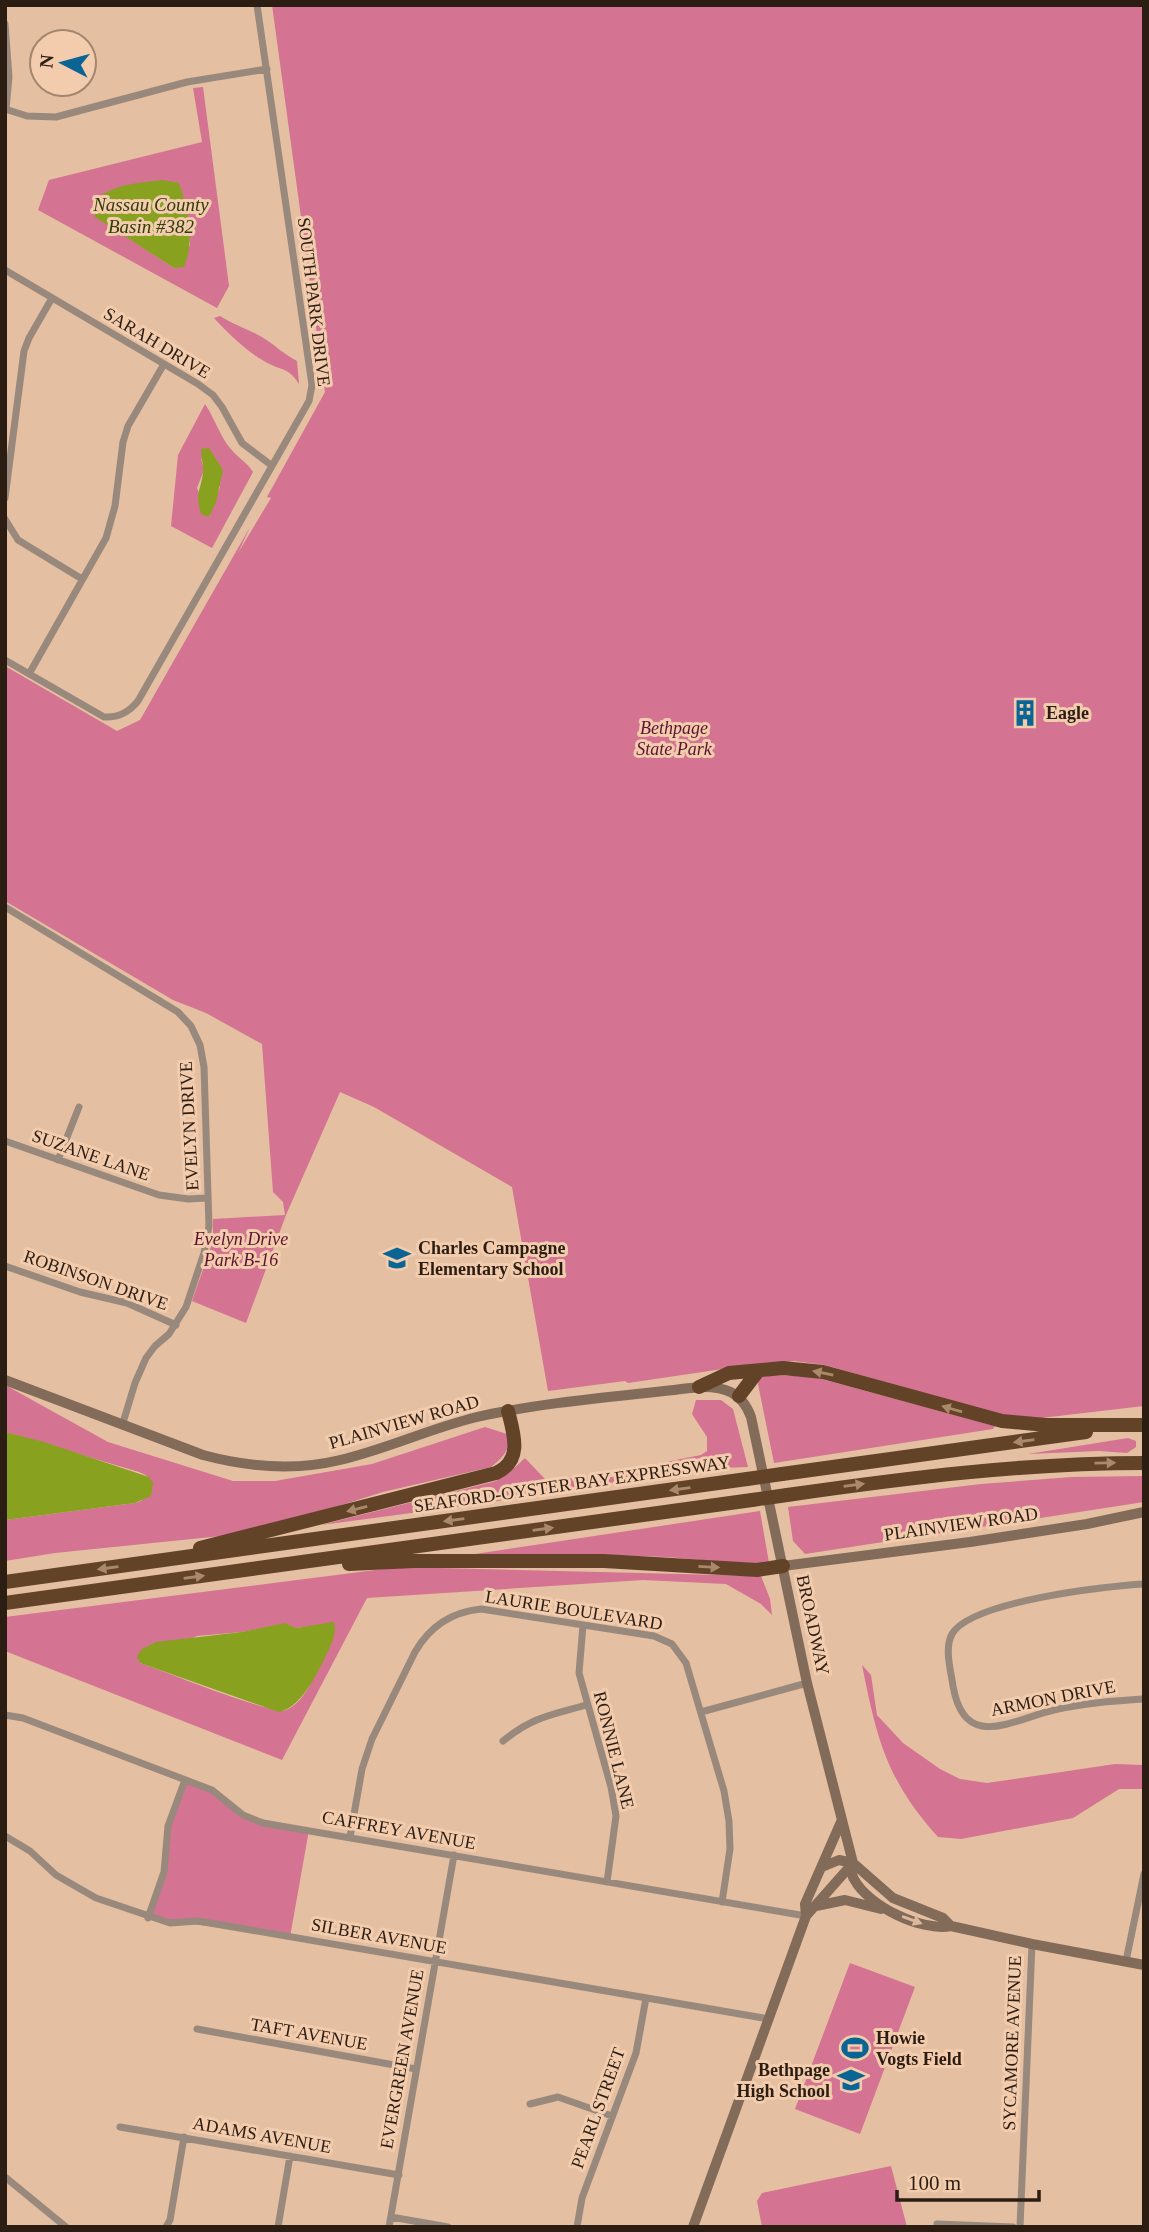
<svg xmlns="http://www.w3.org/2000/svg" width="1149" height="2232" font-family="'Times New Roman',serif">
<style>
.green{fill:#d47392;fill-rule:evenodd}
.water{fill:#88a11f}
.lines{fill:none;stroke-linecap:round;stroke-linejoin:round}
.street{stroke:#99897d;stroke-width:7}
.secondary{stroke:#826b59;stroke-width:10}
.highway{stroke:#624328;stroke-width:14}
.highway-bridge{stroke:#624328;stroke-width:14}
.oneway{fill:#aa886a}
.oneway2{fill:#dcb99c}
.labels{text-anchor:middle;stroke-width:6;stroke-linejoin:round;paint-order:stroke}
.street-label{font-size:18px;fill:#2b1d12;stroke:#f2ccad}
.poi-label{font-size:18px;font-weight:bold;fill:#2b1d12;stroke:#f2ccad;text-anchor:start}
.park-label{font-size:18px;font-style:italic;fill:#5c1331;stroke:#f2ccad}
.water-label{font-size:19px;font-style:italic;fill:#323c0a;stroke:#f2ccad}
</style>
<rect width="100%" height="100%" fill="#e4bfa1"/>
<path class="green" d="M 272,5 L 1144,5 L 1144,1406 L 1041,1418 L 1003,1416 L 825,1365 L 794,1361 L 750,1365 L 628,1383 L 625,1381 L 548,1391 L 512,1187 L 374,1107 L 340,1092 L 286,1215 L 246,1323 L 192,1301 L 213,1241 L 213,1219 L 285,1215 L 283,1202 L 273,1192 L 262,1044 L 206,1013 L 173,1000 L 5,901 L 5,666 L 117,731 L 140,720 L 250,527 L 238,553 L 271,498 L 267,497 L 325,392 Z
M 203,87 L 229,286 L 217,308 L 38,210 L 49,180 L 202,142 L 193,88 ZM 185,202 L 190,245 L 174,268 L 96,217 Z
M 220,316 C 234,325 251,330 265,339 C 276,346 285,355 297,361 L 299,384 C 288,366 280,371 264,361 C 246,351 228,333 214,318 Z
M 205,404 C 214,417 221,438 230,448 C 237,457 247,462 253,472 L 212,548 L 171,526 L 178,455 ZM 201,458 L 220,487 L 209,517 L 197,488 L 204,470 Z
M 777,1375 L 814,1377 L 995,1426 L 993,1429 L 774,1463 L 758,1384 L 759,1377 Z
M 5,1385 L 108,1442 L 233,1481 L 275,1481 L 372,1464 L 485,1427 L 507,1434 C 511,1451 503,1457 491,1467 L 383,1492 L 297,1519 L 221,1536 L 55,1553 L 5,1561 L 5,1520 L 135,1503 L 141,1501 L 152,1489 C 153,1478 148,1476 139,1472 L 5,1432 Z
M 696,1400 L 721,1400 L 733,1409 L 748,1467 L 697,1469 L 479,1504 L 321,1525 L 496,1481 L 509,1473 L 525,1458 L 545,1479 L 615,1477 L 661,1463 L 701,1455 L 707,1451 L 707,1437 L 692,1414 Z
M 1128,1438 L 1136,1441 L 1136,1447 L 1127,1453 L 1099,1451 L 1028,1454 Z
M 1144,1476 L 1144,1502 L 805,1554 L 793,1541 L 788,1507 L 981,1484 L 1072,1477 Z
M 760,1511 L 769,1563 C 735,1566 700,1559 666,1557 C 603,1554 540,1555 476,1556 L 475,1554 Z
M 399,1567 L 761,1576 L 770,1599 L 772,1615 L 761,1604 L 726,1584 L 643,1580 L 367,1598 L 282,1760 L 5,1651 L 5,1617 ZM 285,1624 L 296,1628 L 313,1626 L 322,1662 C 313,1678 304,1703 286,1710 C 274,1716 161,1670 140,1663 L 197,1636 L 242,1632 Z
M 862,1665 L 871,1675 L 877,1715 L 903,1743 L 940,1769 L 960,1779 L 987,1783 L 1115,1764 L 1144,1765 L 1144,1789 L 1119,1789 L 1073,1818 L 961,1839 L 938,1837 C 886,1779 877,1739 862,1665 Z
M 185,1780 L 212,1790 L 243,1815 L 309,1830 L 290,1937 L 148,1918 L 157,1896 L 166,1840 Z
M 850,1963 L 915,1987 L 860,2134 L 795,2109 Z
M 891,2166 L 907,2227 L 762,2227 L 757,2201 L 762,2193 Z"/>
<path class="water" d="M 163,180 L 179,183 C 188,209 195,241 184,267 L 174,268 L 95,217 L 94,201 C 112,184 139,183 163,180 Z
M 209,448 L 223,470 L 216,502 L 209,517 L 201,514 C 195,492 200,493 203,473 C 204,466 201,458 201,449 Z
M 5,1432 L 44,1442 L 149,1477 L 153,1483 L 151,1496 L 135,1503 L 5,1520 Z
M 334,1622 L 335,1629 L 333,1640 C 323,1661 305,1707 279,1712 L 140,1663 L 137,1656 L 142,1649 L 156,1642 L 242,1632 L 285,1623 L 296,1628 Z"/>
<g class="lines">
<path class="street" d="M 5,24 L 9,77 L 6,109
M 5,109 L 27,116 L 56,117 L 187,82 L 267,69
M 5,270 L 198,384 L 213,395 L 222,407 L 242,443 L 271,465
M 5,498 L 24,351 L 29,338 L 52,298
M 5,519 L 18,540 L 82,579
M 5,660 L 104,717 C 119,718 129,712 138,701 L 309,401 L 312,385 L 257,5
M 29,674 L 106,538 L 115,506 L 123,442 L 128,426 L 164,364
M 5,907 L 178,1012 L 191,1026 L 200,1045 L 204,1067 L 209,1226 L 204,1253 L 186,1307 L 169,1334 L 155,1346 L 146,1358 L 135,1383 L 122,1426
M 5,1141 L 159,1195 L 188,1199 L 208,1198
M 58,1160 L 79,1107
M 5,1266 L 80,1292 L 127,1303 L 176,1325
M 1144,1584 C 1107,1586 971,1601 952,1634 C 944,1649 951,1671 953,1686 C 956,1703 963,1723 982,1726 C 1002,1730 1034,1714 1054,1710 C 1083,1703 1114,1701 1144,1699
M 583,1625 L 579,1673 L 611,1787 L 616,1816 L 607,1882
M 701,1712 L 807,1683
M 5,1715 L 23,1718 L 212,1790 L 243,1815 L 263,1823 L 806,1916
M 503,1741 C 532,1717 551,1715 586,1705
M 5,1836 L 30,1851 L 56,1875 L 96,1898 L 170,1923 L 198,1921 L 251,1930 L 769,2019
M 350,1837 L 362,1769 L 372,1739 L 415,1652 C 430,1626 451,1612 481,1609 L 654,1636 L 672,1644 L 686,1663 L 724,1791 L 729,1821 L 730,1849 L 722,1902
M 148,1918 L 164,1872 L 168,1826 L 185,1780
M 1126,1961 L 1144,1874
M 197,2029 L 416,2069
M 530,2104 L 558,2097 L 612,2116
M 120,2127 L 399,2175
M 5,2177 L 66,2227
M 391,2217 L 448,2227
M 937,2224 L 1013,2227
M 166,2227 L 170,2220 L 184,2137
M 278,2227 L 290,2156
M 389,2227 L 454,1855
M 577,2227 L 582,2198 L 636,2053 L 646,1998
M 1020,2227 L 1032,1944"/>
<path class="secondary" d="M 5,1380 L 203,1455 C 248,1467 295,1471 340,1460 C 387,1449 431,1428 477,1417 C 549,1401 625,1396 699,1387 C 724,1386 742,1392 751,1417 L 807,1683 L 853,1863 C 852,1868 851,1875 854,1879 C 868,1906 922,1932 951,1926 L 1032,1944 L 1144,1965
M 783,1566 L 970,1542 L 1087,1524 L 1144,1512
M 822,1867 L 839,1860 L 853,1863 L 893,1898 L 943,1918 L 951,1926
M 816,1906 L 845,1900 L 881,1909
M 806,1916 L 805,1904 L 841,1822
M 693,2227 L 806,1916 L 853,1863"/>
<path class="highway" d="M 699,1387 L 729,1373 L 783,1368 L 823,1372 L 1002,1421 L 1046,1425 L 1141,1425
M 739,1396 L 758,1371
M 782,1474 L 1086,1432
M 787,1495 C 906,1478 1023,1463 1144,1463
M 200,1548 L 496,1473 C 523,1461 514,1434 508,1411
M 349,1564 L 414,1561 L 604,1561 L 757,1570 L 783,1566
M 5,1582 L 747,1479
M 5,1603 L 752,1500"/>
<path class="highway-bridge" d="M 747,1479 L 782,1474
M 752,1500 L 787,1495"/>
</g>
<defs><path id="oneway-solid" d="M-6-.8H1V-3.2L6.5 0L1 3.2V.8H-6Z" transform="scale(1.75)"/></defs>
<g class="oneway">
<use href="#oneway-solid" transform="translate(823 1373) rotate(-168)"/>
<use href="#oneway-solid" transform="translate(952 1409) rotate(-164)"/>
<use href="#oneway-solid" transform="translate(1024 1441) rotate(172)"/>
<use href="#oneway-solid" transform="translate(1105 1463) rotate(-1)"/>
<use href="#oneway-solid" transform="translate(854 1485) rotate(-8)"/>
<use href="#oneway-solid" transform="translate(680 1489) rotate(172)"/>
<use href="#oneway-solid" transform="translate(357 1509) rotate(166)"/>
<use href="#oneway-solid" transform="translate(454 1520) rotate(172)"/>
<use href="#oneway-solid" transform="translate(543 1529) rotate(-8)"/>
<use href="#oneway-solid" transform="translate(709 1567) rotate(3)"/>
<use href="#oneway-solid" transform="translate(108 1568) rotate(172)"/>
<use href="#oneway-solid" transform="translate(194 1577) rotate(-8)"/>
</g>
<use class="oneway2" href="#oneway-solid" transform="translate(912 1920) rotate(20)"/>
<defs>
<symbol id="building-bare" viewBox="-9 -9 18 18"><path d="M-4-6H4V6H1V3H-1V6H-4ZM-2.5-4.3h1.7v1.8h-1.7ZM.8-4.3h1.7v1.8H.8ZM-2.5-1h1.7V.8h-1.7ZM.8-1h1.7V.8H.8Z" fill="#0a6595" stroke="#f2ccad" stroke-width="2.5" paint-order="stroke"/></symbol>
<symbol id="school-bare" viewBox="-9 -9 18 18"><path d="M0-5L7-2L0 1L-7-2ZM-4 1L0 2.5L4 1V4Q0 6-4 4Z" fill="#0a6595" stroke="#f2ccad" stroke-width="2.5" paint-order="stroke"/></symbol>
<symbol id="stadium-bare" viewBox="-9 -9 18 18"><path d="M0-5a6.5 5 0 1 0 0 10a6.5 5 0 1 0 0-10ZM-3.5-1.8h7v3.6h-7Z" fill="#0a6595" stroke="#f2ccad" stroke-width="2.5" paint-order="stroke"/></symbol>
</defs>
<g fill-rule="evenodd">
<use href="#building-bare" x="1006" y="694" width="38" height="38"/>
<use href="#school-bare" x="378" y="1239" width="38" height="38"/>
<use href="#stadium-bare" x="836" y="2029" width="38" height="38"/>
<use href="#school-bare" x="832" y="2061" width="38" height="38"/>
</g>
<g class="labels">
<g class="street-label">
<text transform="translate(314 302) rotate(83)" y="6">SOUTH PARK DRIVE</text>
<text transform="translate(157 343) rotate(31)" y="6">SARAH DRIVE</text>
<text transform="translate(189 1126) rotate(-93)" y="6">EVELYN DRIVE</text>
<text transform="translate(91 1155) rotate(19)" y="6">SUZANE LANE</text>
<text transform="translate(96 1280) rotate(19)" y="6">ROBINSON DRIVE</text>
<text transform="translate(404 1422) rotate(-16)" y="6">PLAINVIEW ROAD</text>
<text transform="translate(572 1484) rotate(-8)" y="6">SEAFORD-OYSTER BAY EXPRESSWAY</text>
<text transform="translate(961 1524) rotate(-8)" y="6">PLAINVIEW ROAD</text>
<text transform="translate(574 1610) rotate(9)" y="6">LAURIE BOULEVARD</text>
<text transform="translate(813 1625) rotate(78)" y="6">BROADWAY</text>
<text transform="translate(1053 1698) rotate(-11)" y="6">ARMON DRIVE</text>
<text transform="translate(614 1750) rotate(76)" y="6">RONNIE LANE</text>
<text transform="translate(399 1830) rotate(10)" y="6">CAFFREY AVENUE</text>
<text transform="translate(379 1936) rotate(10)" y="6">SILBER AVENUE</text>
<text transform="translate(309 2034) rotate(10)" y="6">TAFT AVENUE</text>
<text transform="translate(1012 2043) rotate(-88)" y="6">SYCAMORE AVENUE</text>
<text transform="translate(402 2059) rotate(-80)" y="6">EVERGREEN AVENUE</text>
<text transform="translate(598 2108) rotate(-70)" y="6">PEARL STREET</text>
<text transform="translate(262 2135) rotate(10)" y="6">ADAMS AVENUE</text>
</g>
<g class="poi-label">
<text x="1046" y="719">Eagle</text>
<text x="418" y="1254">Charles Campagne<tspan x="418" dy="21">Elementary School</tspan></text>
<text x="876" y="2044">Howie<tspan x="876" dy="21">Vogts Field</tspan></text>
<text x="830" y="2076" text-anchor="end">Bethpage<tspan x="830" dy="21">High School</tspan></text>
</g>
<g class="park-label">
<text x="674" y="734">Bethpage<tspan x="674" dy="21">State Park</tspan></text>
<text x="241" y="1245">Evelyn Drive<tspan x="241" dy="21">Park B-16</tspan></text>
</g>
<g class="water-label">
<text x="151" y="211">Nassau County<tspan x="151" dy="22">Basin #382</tspan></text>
</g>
</g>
<rect width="1149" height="2232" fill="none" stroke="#2b1d12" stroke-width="14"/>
<g transform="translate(63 63) rotate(276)"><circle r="33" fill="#f2ccad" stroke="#a2866f" stroke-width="2"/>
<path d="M0-5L12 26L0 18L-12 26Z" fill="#0a6595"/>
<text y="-10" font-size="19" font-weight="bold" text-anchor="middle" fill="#2b1d12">N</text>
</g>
<path d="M897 2190v10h142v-10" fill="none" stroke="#2b1d12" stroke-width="3.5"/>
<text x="908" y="2190" font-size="21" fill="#2b1d12" stroke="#f2ccad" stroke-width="5" paint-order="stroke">100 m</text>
</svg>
